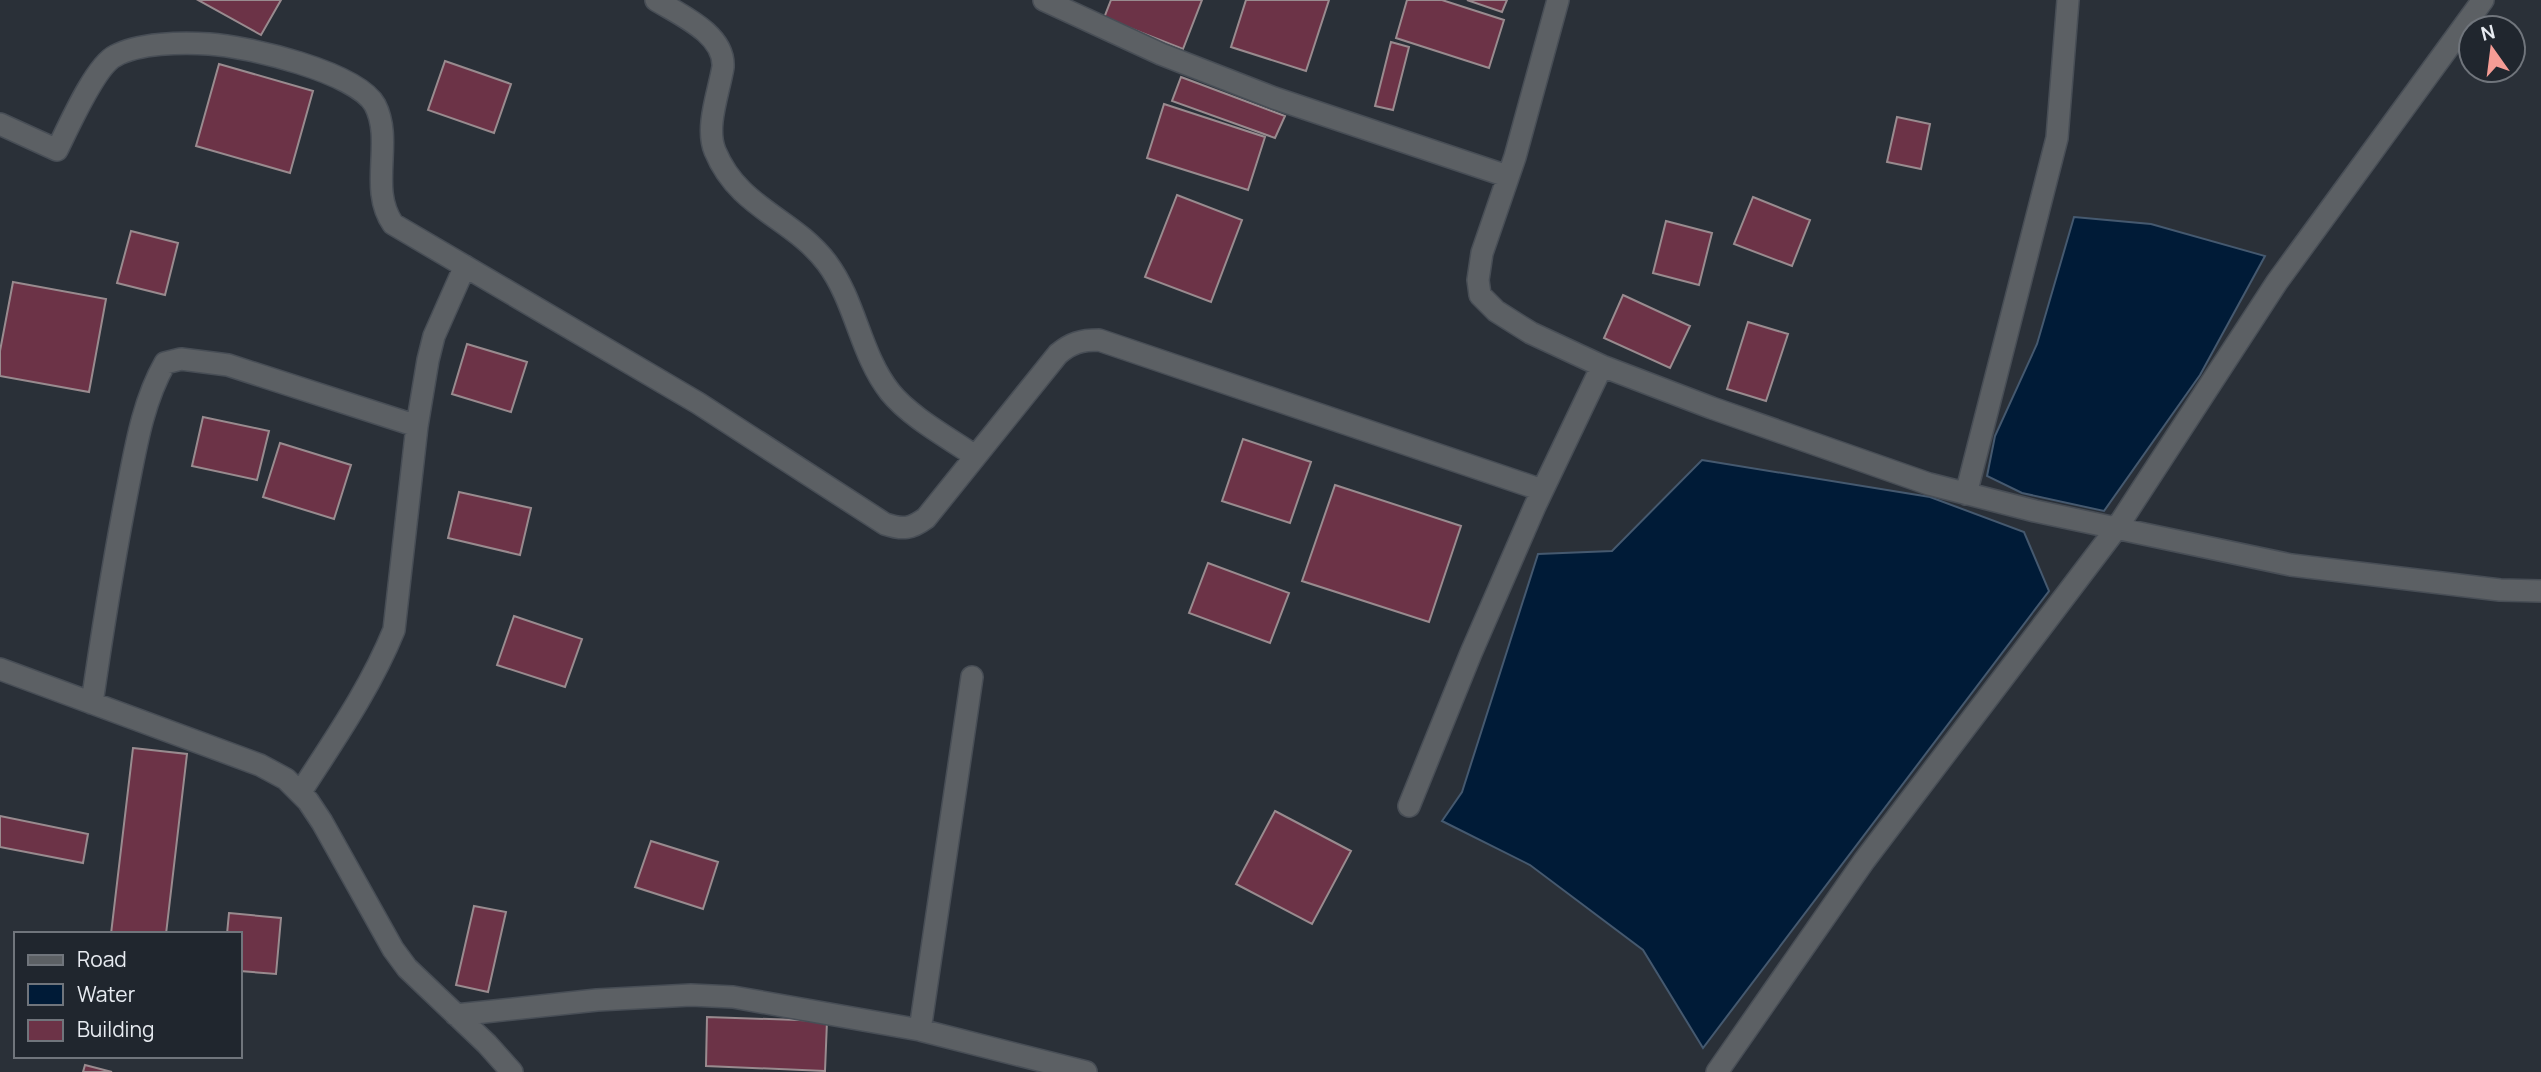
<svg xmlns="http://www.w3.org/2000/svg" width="2541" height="1072" font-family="Manrope,sans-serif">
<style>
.water{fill:#001b37;stroke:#45596f;stroke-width:2}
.building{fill:#6c3347;stroke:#998b8f;stroke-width:2}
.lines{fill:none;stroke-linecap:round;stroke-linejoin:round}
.minor-casing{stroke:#484e56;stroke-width:24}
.minor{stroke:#5c6064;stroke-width:21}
</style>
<rect width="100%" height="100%" fill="#2a3038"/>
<path class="water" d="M 2074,217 L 2151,224 L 2265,256 L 2200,375 L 2104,511 L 2022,493 L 1987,476 L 1995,436 L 2037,344 Z
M 1702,460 L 1930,497 L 2024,532 L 2049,591 L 1703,1048 L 1643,950 L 1530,865 L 1442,821 L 1462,792 L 1538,554 L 1612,551 Z"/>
<path class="building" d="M 198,0 L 281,0 L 261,35 Z
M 1111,0 L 1202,0 L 1183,49 L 1104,18 Z
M 1246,0 L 1329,0 L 1306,71 L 1231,47 Z
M 1407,0 L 1442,0 L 1504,20 L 1489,68 L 1396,38 Z
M 1467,0 L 1507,0 L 1502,12 Z
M 1391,42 L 1409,47 L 1393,110 L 1375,106 Z
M 445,61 L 511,84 L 494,133 L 428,110 Z
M 219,64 L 313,91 L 290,173 L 196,146 Z
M 1181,77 L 1285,116 L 1275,138 L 1172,101 Z
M 1164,104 L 1265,137 L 1248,190 L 1147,158 Z
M 1897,117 L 1930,124 L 1921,169 L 1887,162 Z
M 1177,195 L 1242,220 L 1211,302 L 1145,277 Z
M 1753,197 L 1810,220 L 1792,266 L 1734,244 Z
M 1666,221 L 1712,233 L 1699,285 L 1653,273 Z
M 131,231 L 178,243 L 165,295 L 117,283 Z
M 13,282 L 106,299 L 89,392 L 0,376 L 0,351 Z
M 1623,295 L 1690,326 L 1670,368 L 1604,338 Z
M 1748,322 L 1788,334 L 1766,401 L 1727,389 Z
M 467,344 L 527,362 L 511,412 L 452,394 Z
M 203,417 L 269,431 L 257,480 L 192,466 Z
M 1243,439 L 1311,462 L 1290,523 L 1222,501 Z
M 280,443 L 351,465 L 334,519 L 263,497 Z
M 1335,485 L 1461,526 L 1429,622 L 1302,581 Z
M 459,492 L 531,508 L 520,555 L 448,538 Z
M 1208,563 L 1289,593 L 1270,643 L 1189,613 Z
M 514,616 L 582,639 L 565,687 L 497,665 Z
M 133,748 L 187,754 L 166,934 L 111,934 Z
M 1275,811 L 1351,851 L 1312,924 L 1236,884 Z
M 0,816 L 88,834 L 83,863 L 0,847 Z
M 651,841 L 718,862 L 703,909 L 635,887 Z
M 474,906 L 506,912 L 488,992 L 456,985 Z
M 229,913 L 281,918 L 276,974 L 240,971 L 240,934 L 227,934 Z
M 707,1017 L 827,1021 L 825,1071 L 706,1066 Z
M 85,1065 L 112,1072 L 83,1072 Z"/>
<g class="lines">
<defs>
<path id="minor" d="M 656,0 C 680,15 725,34 723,67 C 719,92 705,127 715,151 C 739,209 792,217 827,263 C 856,302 860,354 890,392 C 910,417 949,438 975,456
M 1044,0 L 1161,54 L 1274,98 L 1507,176
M 1558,0 L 1515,157 L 1482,253 L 1478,280 L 1480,295 L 1496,311 L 1531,333 L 1602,366 L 1712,408 L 1929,484 L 2035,511 L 2291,565 L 2500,590 L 2541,591
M 0,124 L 57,150 C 68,128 95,66 115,56 C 138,43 182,42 209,44 C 246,46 357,72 375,105 C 394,142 368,188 393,224 L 698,403 L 885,524 C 903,530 911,529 926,518 L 1058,354 C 1071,343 1081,340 1099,340 L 1542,490
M 1966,494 L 2057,138 L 2068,0
M 0,669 L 260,765 L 286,779 L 308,801 L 322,822 L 393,949 L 407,968 L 487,1044 L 512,1072
M 92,703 C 102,634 113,565 126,497 C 135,452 142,403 165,363 L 181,359 L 228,365 L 417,426
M 300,793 C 334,740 370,689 394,630 L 417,426 L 428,360 L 434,336 L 465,266
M 1409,806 L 1471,653 L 1535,506 L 1602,366
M 456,1015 L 597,1000 L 691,995 L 733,997 L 920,1030 L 1086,1072
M 920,1030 L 972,677
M 1717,1072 L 1864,861 L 2116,529 L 2277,282 L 2483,0"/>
</defs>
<use href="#minor" class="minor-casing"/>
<use href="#minor" class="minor"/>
</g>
<rect x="14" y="932" width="228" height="126" fill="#20262e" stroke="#70757c" stroke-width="2"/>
<rect x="28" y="955" width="35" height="10" fill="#5c6064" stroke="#70757c" stroke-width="2"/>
<text x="77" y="967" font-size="21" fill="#e7ebf1">Road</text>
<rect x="28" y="984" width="35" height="21" fill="#001b37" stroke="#70757c" stroke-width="2"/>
<text x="77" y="1002" font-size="21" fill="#e7ebf1">Water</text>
<rect x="28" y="1020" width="35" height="21" fill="#6c3347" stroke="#70757c" stroke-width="2"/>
<text x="77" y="1037" font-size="21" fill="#e7ebf1">Building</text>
<g transform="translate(2492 49) rotate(346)"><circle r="33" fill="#20262e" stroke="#70757c" stroke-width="2"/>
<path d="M0-5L12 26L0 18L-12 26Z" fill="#f59c95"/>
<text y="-10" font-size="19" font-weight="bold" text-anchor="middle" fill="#e7ebf1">N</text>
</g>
</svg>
